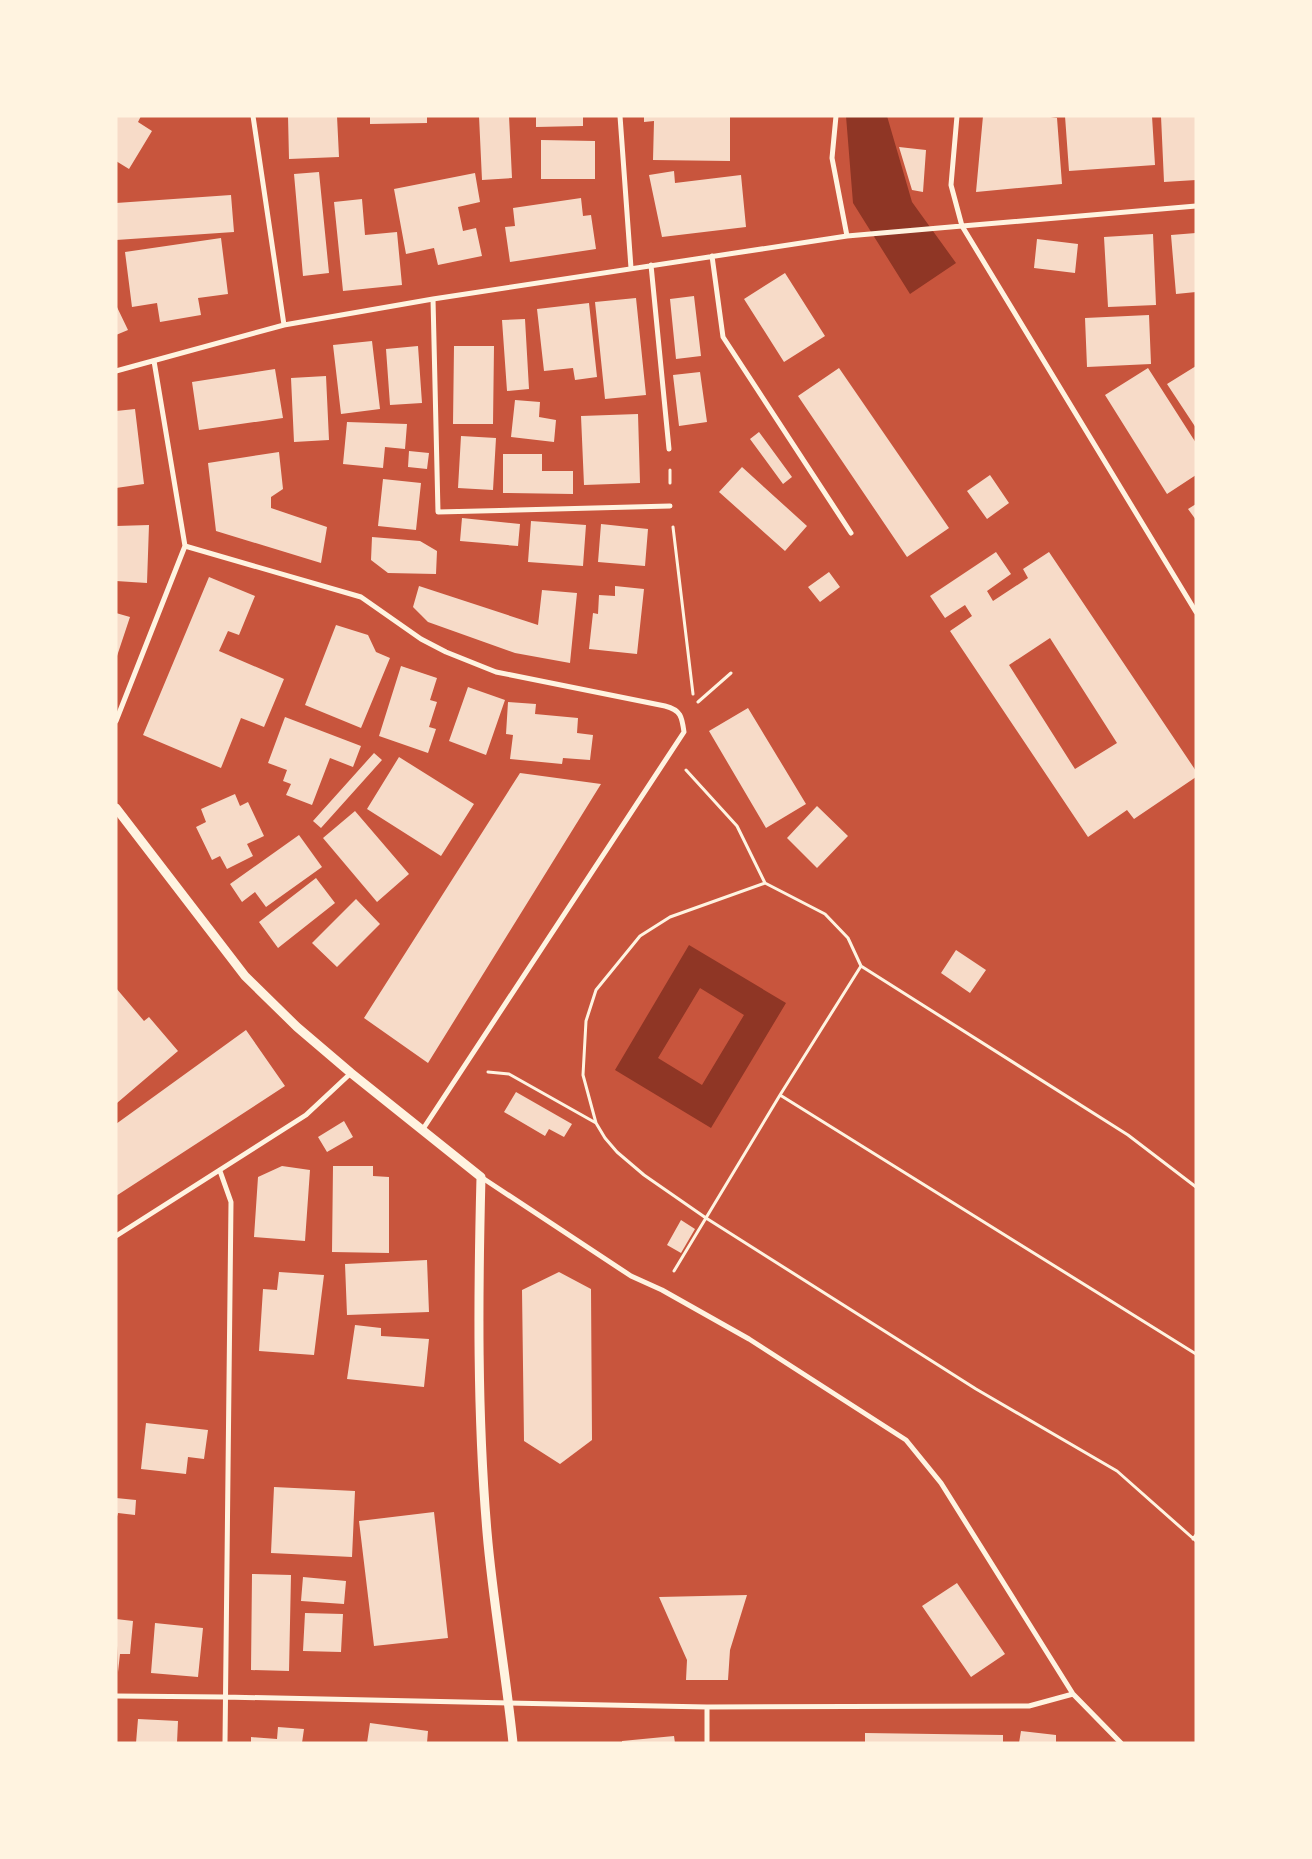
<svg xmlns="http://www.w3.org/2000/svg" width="1312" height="1859" font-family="'Sofia Sans Condensed',sans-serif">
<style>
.water{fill:#8f3625;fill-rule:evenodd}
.building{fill:#f7dbc8;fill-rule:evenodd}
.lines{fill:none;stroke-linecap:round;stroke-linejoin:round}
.path{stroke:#fff3e0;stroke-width:3}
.minor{stroke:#fff3e0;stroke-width:5}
.tertiary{stroke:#fff3e0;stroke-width:9}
</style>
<rect width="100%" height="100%" fill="#c8553d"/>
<path class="water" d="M 846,116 L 887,116 L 912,202 L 956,263 L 910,294 L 853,203 Z
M 689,945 L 786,1003 L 711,1128 L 615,1070 ZM 700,988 L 744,1015 L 702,1085 L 658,1058 Z"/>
<path class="building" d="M 116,116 L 141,116 L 138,122 L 152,131 L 129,169 L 116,161 Z
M 288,116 L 337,116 L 339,157 L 289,159 Z
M 370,116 L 427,116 L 427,123 L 370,124 Z
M 479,116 L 509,116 L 512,178 L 482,180 Z
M 536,116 L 583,116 L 583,126 L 536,127 Z
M 644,116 L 730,116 L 730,161 L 653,160 L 654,121 L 644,122 Z
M 983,116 L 1044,116 L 1057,118 L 1062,184 L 976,192 Z
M 1065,116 L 1152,116 L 1155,165 L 1069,171 Z
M 1161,116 L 1196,116 L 1196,180 L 1164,182 Z
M 541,140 L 595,141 L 595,179 L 541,179 Z
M 899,147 L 926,150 L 923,192 L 912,190 Z
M 674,171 L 675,183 L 741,175 L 746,227 L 662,237 L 649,175 Z
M 319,172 L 329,273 L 303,276 L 294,174 Z
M 475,173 L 480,202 L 458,207 L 463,231 L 476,228 L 482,256 L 438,265 L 434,248 L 406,254 L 394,189 Z
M 231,195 L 234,232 L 116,240 L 116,203 Z
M 581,198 L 583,216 L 591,215 L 596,249 L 510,262 L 505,227 L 515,226 L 513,208 Z
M 362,199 L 365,235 L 397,232 L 402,285 L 343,291 L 334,202 Z
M 1196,233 L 1196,292 L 1176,294 L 1171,235 Z
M 1153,234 L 1156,305 L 1108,307 L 1104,237 Z
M 221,238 L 228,294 L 198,298 L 201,315 L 160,322 L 157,303 L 132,307 L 125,252 Z
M 1037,239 L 1078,244 L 1075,273 L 1034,268 Z
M 785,273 L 825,336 L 784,362 L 744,299 Z
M 694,296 L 701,356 L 676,359 L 670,299 Z
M 636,298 L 646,395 L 605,399 L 595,302 Z
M 589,303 L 597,377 L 575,380 L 573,368 L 544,371 L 537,309 Z
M 116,305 L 128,330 L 116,335 Z
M 1149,315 L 1151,364 L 1087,367 L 1085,318 Z
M 525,319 L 529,389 L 507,391 L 502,320 Z
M 372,341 L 380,409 L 341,414 L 333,345 Z
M 418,346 L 422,403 L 390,405 L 386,349 Z
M 454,346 L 494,346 L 493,424 L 453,424 Z
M 1196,366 L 1196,428 L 1167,384 Z
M 839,368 L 949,528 L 907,557 L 798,396 Z
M 1148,368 L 1196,443 L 1196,475 L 1167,494 L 1105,395 Z
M 275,369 L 283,418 L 199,430 L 192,382 Z
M 700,372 L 707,422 L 679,426 L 673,375 Z
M 326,376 L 329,440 L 294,442 L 291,378 Z
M 515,400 L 540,402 L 539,417 L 556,420 L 554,442 L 511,437 Z
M 135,409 L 144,484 L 116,488 L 116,411 Z
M 638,414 L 640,483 L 584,485 L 581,416 Z
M 347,422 L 407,424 L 405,449 L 385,447 L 383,468 L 343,464 Z
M 759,432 L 792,477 L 783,484 L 750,439 Z
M 461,436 L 496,438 L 493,490 L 458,488 Z
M 409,451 L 429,453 L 427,469 L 408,467 Z
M 279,452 L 283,489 L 271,497 L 271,508 L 327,527 L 321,563 L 216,531 L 208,463 Z
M 503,454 L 542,454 L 542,471 L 573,471 L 573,494 L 503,493 Z
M 742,467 L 807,526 L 785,551 L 719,492 Z
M 990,475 L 1009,503 L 987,519 L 967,491 Z
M 383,479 L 421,483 L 416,530 L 378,526 Z
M 1196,504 L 1196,520 L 1188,509 Z
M 462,518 L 520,524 L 518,546 L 460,541 Z
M 531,521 L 586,525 L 583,566 L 528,562 Z
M 601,524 L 648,529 L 645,566 L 598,562 Z
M 149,525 L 147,583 L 116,581 L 116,526 Z
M 372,537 L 420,541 L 437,551 L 436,574 L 388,573 L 371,560 Z
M 996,552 L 1011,574 L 987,591 L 993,601 L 1028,578 L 1023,569 L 1049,552 L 1196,771 L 1196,777 L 1134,819 L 1127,810 L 1088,837 L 950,631 L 972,616 L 965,605 L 945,618 L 930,596 ZM 1050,638 L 1117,743 L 1075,769 L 1009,665 Z
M 829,572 L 840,587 L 820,602 L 808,587 Z
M 209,577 L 255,596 L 239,635 L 228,631 L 219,651 L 284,679 L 264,727 L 241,718 L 221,768 L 143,735 Z
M 419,586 L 538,625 L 542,590 L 577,593 L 570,663 L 515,653 L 428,622 L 413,607 Z
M 615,586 L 644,589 L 637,654 L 589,649 L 593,613 L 598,614 L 599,595 L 615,596 Z
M 116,613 L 130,617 L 117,656 L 116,656 Z
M 336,625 L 368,635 L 376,652 L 390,658 L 361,728 L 305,705 Z
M 401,666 L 437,678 L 430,700 L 437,702 L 429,727 L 436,729 L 428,753 L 379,736 Z
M 468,687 L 505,700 L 486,755 L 449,741 Z
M 508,702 L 536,704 L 535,714 L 578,718 L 577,733 L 593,735 L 590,760 L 563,758 L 562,764 L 510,759 L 513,735 L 506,734 Z
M 748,708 L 806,804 L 766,828 L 709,731 Z
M 285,717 L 361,746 L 353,767 L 330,758 L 312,805 L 286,795 L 291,784 L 283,781 L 287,770 L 268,763 Z
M 374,753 L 382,760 L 321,828 L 313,821 Z
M 399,757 L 474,804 L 441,856 L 367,809 Z
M 520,773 L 601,784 L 428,1063 L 364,1018 Z
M 235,794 L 240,806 L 248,802 L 264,836 L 247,844 L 253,856 L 227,869 L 220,856 L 212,860 L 196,827 L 206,822 L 201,809 Z
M 817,806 L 848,836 L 817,868 L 787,838 Z
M 355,811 L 409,874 L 377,902 L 323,838 Z
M 299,835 L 322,867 L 266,907 L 255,892 L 242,902 L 230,884 Z
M 316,878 L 335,903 L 278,948 L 259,922 Z
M 356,899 L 380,924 L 337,967 L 312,943 Z
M 956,950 L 986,970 L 970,993 L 941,973 Z
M 116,988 L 144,1021 L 149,1017 L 178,1051 L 117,1103 Z
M 246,1030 L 285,1086 L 116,1196 L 116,1124 Z
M 516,1092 L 572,1124 L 564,1137 L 549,1129 L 545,1136 L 504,1112 Z
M 344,1121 L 353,1137 L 327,1152 L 318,1137 Z
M 282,1166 L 310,1170 L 305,1241 L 254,1237 L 258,1177 Z
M 333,1166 L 373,1166 L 373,1176 L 389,1177 L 389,1253 L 332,1252 Z
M 681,1220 L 695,1229 L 681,1253 L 667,1245 Z
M 427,1260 L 429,1312 L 347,1315 L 345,1264 Z
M 279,1272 L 324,1275 L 314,1355 L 259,1351 L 263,1289 L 277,1290 Z
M 559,1272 L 591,1289 L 592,1440 L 560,1464 L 524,1441 L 522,1290 Z
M 355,1325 L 381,1328 L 381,1336 L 429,1339 L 424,1387 L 347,1379 Z
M 146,1423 L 208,1430 L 204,1459 L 188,1457 L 186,1474 L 141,1469 Z
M 274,1487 L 355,1491 L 352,1557 L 271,1553 Z
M 116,1498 L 136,1500 L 135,1515 L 118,1513 L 116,1520 Z
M 434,1512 L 448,1638 L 374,1646 L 359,1521 Z
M 252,1574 L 291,1575 L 289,1671 L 251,1670 Z
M 303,1577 L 346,1581 L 344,1604 L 301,1601 Z
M 957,1583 L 1005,1654 L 971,1677 L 922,1606 Z
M 747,1595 L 730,1650 L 728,1680 L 686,1680 L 687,1660 L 659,1597 Z
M 305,1613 L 343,1614 L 341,1652 L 303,1651 Z
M 116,1619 L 133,1621 L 130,1654 L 120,1654 L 118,1672 Z
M 155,1623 L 203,1628 L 198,1677 L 151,1673 Z
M 138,1719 L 178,1721 L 177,1743 L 136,1743 Z
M 370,1723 L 428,1731 L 427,1743 L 367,1743 Z
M 278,1727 L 304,1729 L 302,1743 L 251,1743 L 251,1737 L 277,1739 Z
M 1021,1731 L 1056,1735 L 1056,1743 L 1019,1743 Z
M 865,1733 L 1003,1735 L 1003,1743 L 865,1743 Z
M 674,1736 L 675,1743 L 622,1743 L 622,1741 Z"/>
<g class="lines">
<path class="path" d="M 670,470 L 670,483
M 673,527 L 693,694
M 698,702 L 731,673
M 686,770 L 737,826 L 765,883
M 861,966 L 848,938 L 825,914 L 765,883 L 670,917 L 640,936 L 596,990 L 586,1021 L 583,1075 L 596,1123 L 605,1138 L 617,1152 L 644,1175 L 706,1218 L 976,1389 L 1117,1471 L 1196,1541
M 488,1072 L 509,1074 L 596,1123
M 780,1095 L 1196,1354
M 674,1271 L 780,1095 L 861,966 L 1128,1135 L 1196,1187
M 1193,1539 L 1196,1535"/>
<path class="minor" d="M 253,116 L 284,325
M 620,116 L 631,268
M 836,116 L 832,158 L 847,236
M 957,116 L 951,185 L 962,226 L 1196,206
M 712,256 L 723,337 L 851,533
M 651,265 L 669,449
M 433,299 L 438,512 L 670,506
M 154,361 L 185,546 L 361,597 L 421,639 L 446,652 L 496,672 L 665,706 C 681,710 682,717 684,732 L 423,1129
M 116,371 L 284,325 L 433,299 L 847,236 L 962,226 L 1196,612
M 116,721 L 185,546
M 220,1171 L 231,1202 L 225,1743
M 481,1177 L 631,1276 L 662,1290 L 749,1339 L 906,1440 L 941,1483 L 1073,1694 L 1121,1743
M 116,1236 L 306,1115 L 351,1073
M 116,1696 L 224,1697 L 707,1707 L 1029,1706 L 1073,1694
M 707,1707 L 707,1743"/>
<path class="tertiary" d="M 116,808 L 245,976 L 297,1027 L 351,1073 L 481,1177 C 478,1296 477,1414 487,1532 C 493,1603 506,1673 513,1743"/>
</g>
<rect width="1312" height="1859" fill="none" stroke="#fff3e0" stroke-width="235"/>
</svg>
